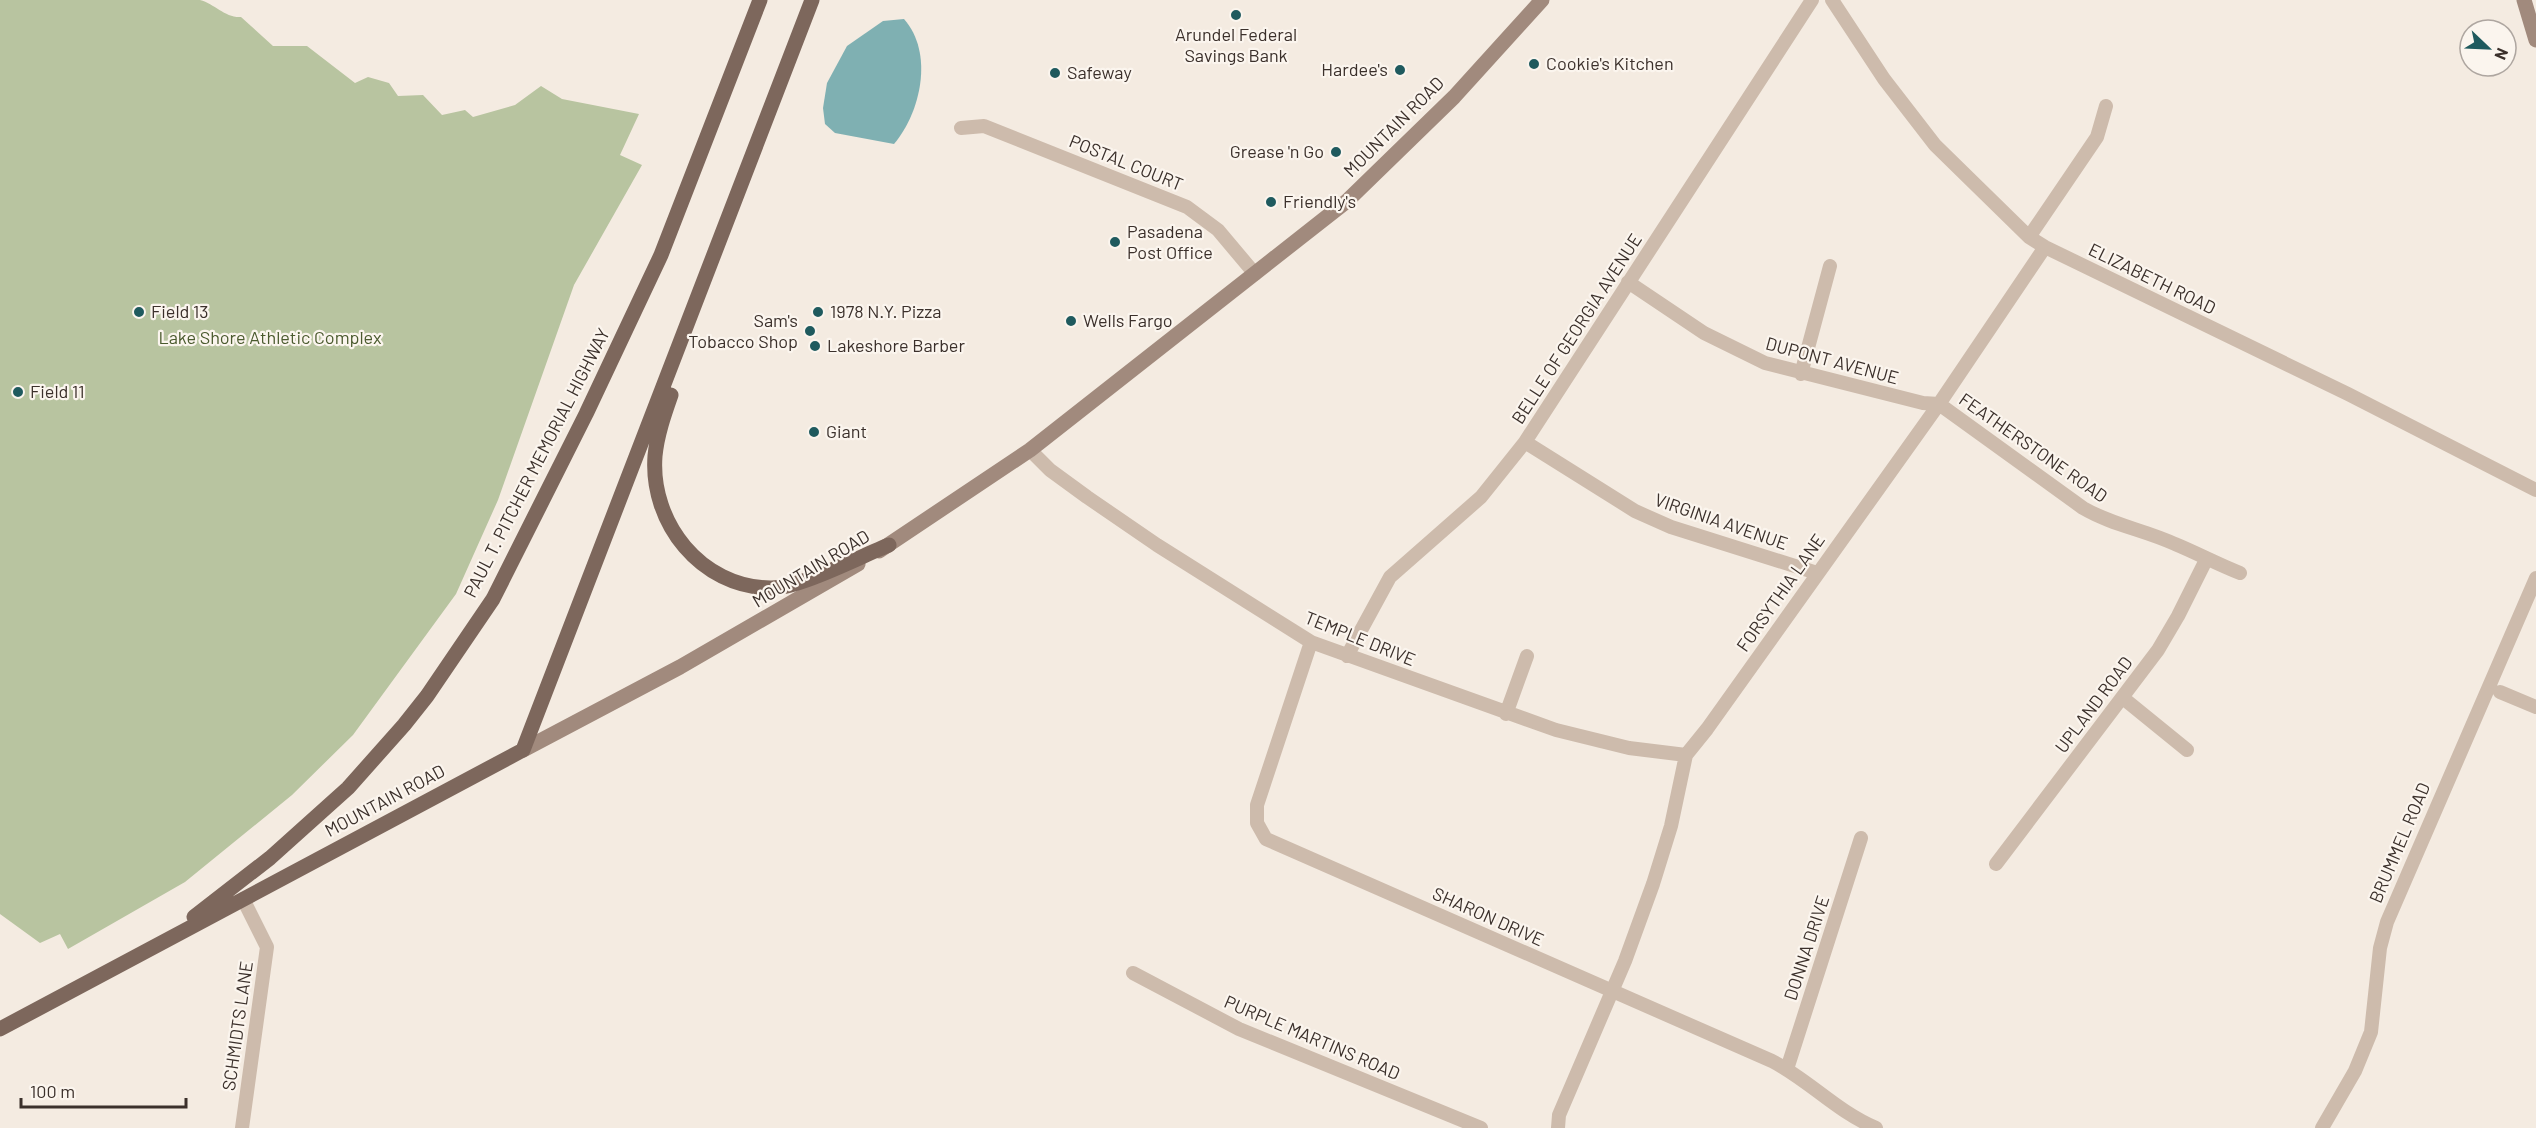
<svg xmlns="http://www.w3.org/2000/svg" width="2536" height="1128" font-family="Barlow,sans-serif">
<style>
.green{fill:#b8c4a0}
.water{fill:#7fb0b2}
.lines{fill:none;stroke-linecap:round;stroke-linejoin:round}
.minor{stroke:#cdbbac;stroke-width:14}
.secondary{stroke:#a18a7d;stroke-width:15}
.primary{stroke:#7d675c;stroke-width:15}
.poi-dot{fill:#1f5a5e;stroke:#fbf5ee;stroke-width:2}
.labels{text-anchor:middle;stroke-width:4.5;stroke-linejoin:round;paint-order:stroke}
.poi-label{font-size:18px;fill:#3b302b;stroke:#fbf5ee;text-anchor:start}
.street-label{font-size:18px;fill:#3b302b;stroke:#fbf5ee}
.park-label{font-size:18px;fill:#4a5a2e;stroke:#fbf5ee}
</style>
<rect width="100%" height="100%" fill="#f4ebe1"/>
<path class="green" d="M 0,0 L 200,0 C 215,4 225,18 241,17 L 273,46 L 307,46 L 355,83 L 368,77 L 389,83 L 398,96 L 423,95 L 442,115 L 465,110 L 473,117 L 515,105 L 541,86 L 562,99 L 639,114 L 620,155 L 642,165 L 574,285 L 498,500 L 456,594 L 353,735 L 292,795 L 185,882 L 68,949 L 60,934 L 40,943 L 0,914 Z"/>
<path class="water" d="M 904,19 C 934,53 921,112 894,144 L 835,133 L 825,124 L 823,108 L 827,83 L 847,46 L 883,21 Z"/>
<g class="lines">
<path class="minor" d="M 1832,0 L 1884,79 L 1935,145 L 2029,237 L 2045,247 L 2348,394 L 2536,490
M 961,128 L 984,126 L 1187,207 L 1218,230 L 1255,274
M 2029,237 L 2097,137 L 2106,106
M 1628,282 L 1704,333 L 1765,363 L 1923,403 L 1939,404 L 2083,508 C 2112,525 2145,530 2175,544 C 2197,553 2217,564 2240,573
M 1801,374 L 1830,266
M 1525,442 L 1635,511 L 1671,527 L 1817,573
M 1030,450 L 1050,470 L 1087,497 L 1157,545 L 1311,642 L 1556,730 L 1629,748 L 1686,755
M 1311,642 L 1257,805 L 1257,823 L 1266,839 L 1772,1061 C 1809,1080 1836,1111 1876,1128
M 1347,656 L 1390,577 L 1481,497 L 1525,442 L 1812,0
M 2500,692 L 2536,707
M 2123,698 L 2187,750
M 1506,714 L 1527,656
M 1996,864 L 2158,650 L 2178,616 L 2206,560
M 1133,973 L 1239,1029 L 1481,1128
M 1787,1069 L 1861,838
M 242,1128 L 267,947 L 243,899
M 1558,1128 L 1559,1115 L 1625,961 L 1653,884 L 1671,826 L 1686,755 L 1707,729 L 1939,404 L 2045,247
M 2322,1128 L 2355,1071 L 2371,1032 L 2380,948 L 2387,922 L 2536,578"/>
<path class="secondary" d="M 2524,0 L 2536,40
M 879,551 L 1030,450 L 1347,201 L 1454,97 L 1542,0
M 523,750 L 680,667 L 858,564"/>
<path class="primary" d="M 671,395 C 664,415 657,435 655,456 C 650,523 701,587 770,588 C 798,589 861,556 889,545
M 194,917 L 270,858 L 348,788 L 404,725 L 427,696 L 493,599 L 586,414 L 661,255 L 760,0
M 0,1029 L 523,750 L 812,0"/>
</g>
<g class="poi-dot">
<circle cx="1236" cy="15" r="6"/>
<circle cx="1534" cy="64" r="6"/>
<circle cx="1400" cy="70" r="6"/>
<circle cx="1055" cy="73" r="6"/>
<circle cx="1336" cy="152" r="6"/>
<circle cx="1271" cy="202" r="6"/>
<circle cx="1115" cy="242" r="6"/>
<circle cx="139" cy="312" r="6"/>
<circle cx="818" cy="312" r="6"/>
<circle cx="1071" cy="321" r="6"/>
<circle cx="810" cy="331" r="6"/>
<circle cx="815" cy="346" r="6"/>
<circle cx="18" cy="392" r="6"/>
<circle cx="814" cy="432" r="6"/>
</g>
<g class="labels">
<g class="poi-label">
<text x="1236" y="41" text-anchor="middle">Arundel Federal<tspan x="1236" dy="21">Savings Bank</tspan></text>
<text x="1546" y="70">Cookie's Kitchen</text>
<text x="1388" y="76" text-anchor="end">Hardee's</text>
<text x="1067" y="79">Safeway</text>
<text x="1324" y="158" text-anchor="end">Grease 'n Go</text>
<text x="1283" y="208">Friendly's</text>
<text x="1127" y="238">Pasadena<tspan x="1127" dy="21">Post Office</tspan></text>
<text x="151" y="318">Field 13</text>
<text x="830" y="318">1978 N.Y. Pizza</text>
<text x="798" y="327" text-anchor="end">Sam's<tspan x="798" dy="21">Tobacco Shop</tspan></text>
<text x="1083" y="327">Wells Fargo</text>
<text x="827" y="352">Lakeshore Barber</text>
<text x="30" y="398">Field 11</text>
<text x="826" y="438">Giant</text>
</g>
<g class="street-label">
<text transform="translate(1394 127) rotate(-45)" y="6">MOUNTAIN ROAD</text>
<text transform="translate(1126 163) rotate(22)" y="6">POSTAL COURT</text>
<text transform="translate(2152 279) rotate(26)" y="6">ELIZABETH ROAD</text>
<text transform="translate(1577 329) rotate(-57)" y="6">BELLE OF GEORGIA AVENUE</text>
<text transform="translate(1832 361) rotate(15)" y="6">DUPONT AVENUE</text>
<text transform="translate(2033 448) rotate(35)" y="6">FEATHERSTONE ROAD</text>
<text transform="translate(537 463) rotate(-63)" y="6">PAUL T. PITCHER MEMORIAL HIGHWAY</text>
<text transform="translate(1721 522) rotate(19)" y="6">VIRGINIA AVENUE</text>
<text transform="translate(811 569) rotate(-31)" y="6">MOUNTAIN ROAD</text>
<text transform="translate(1781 593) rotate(-55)" y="6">FORSYTHIA LANE</text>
<text transform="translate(1360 639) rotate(22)" y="6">TEMPLE DRIVE</text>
<text transform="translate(2094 705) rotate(-53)" y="6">UPLAND ROAD</text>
<text transform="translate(385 801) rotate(-28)" y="6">MOUNTAIN ROAD</text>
<text transform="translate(2400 843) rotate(-67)" y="6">BRUMMEL ROAD</text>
<text transform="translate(1488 917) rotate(24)" y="6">SHARON DRIVE</text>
<text transform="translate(1807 948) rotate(-72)" y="6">DONNA DRIVE</text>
<text transform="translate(238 1026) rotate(-82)" y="6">SCHMIDTS LANE</text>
<text transform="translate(1312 1038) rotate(23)" y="6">PURPLE MARTINS ROAD</text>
</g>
<g class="park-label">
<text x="270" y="344">Lake Shore Athletic Complex</text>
</g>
</g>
<g transform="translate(2488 48) rotate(113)"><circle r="28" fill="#fbf5ee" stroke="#aea6a0" stroke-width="1.5"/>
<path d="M0-4.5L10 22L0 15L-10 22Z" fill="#1f5a5e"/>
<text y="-9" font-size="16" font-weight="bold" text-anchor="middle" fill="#3b302b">N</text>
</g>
<path d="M21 1098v9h165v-9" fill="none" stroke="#3b302b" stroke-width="3"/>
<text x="30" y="1098" font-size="18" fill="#3b302b" stroke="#fbf5ee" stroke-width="4.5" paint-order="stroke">100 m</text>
</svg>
